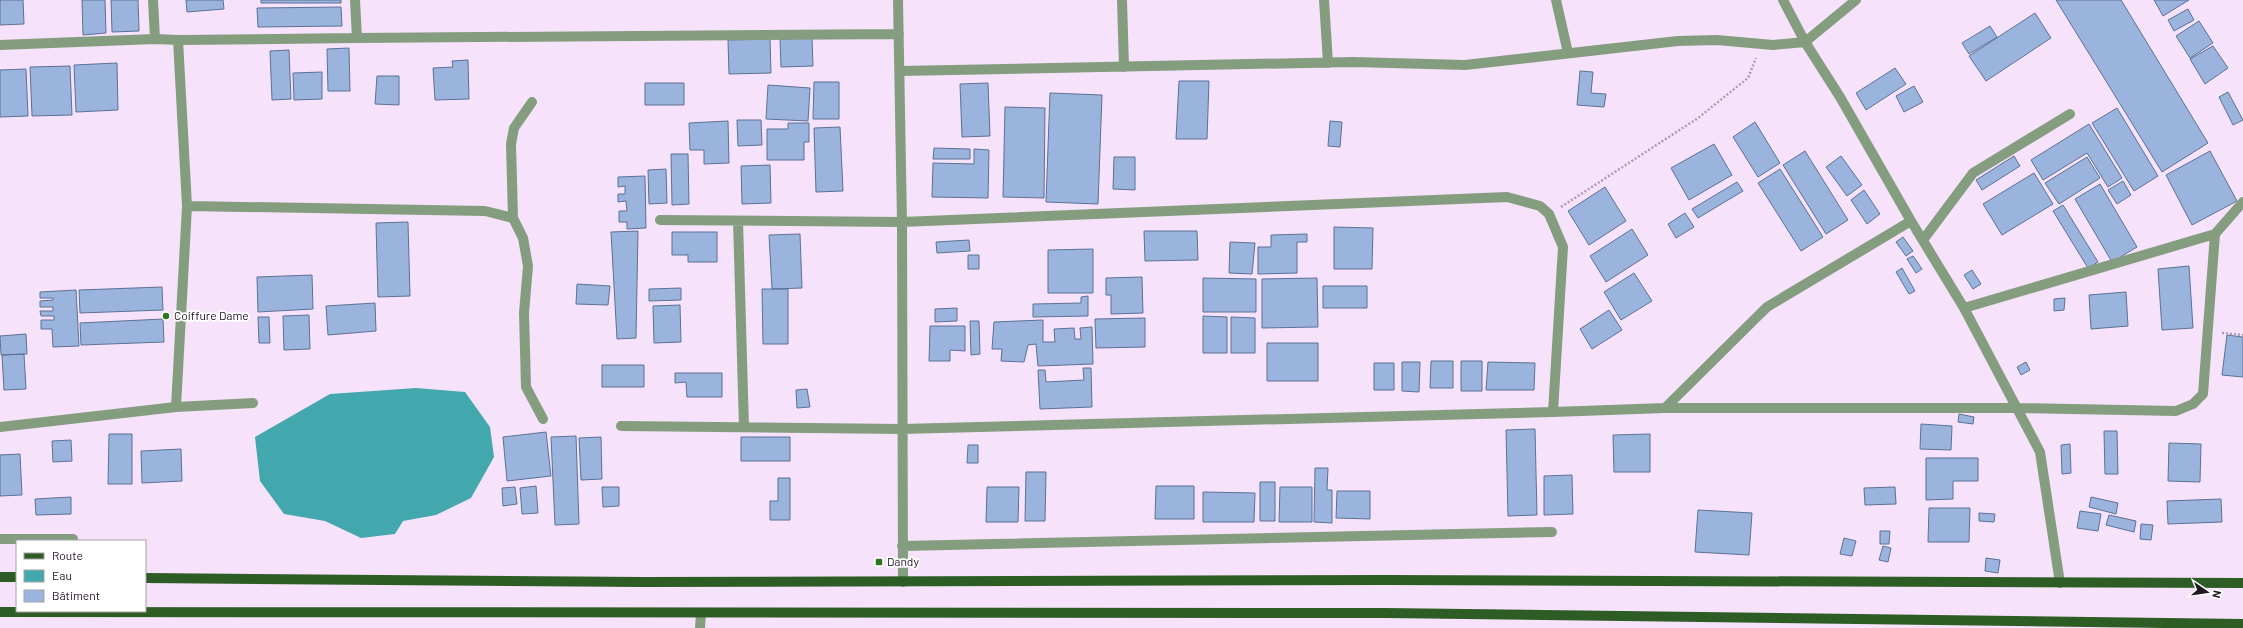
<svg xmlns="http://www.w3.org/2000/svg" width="2243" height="628" font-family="Barlow,sans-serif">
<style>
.water{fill:#43a8ae}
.building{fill:#9bb4dd;stroke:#5b7197}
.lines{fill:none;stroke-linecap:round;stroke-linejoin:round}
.path{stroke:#ad9bb1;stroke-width:2.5;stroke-dasharray:2 2;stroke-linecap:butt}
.minor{stroke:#849d7f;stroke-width:10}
.major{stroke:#2e5c25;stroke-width:10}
.poi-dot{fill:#2c761b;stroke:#fff;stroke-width:1.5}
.labels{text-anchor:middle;stroke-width:3.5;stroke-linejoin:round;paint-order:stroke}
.poi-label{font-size:12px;fill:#221625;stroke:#fff;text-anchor:start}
</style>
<rect width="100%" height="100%" fill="#f7e2fb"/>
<path class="water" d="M 416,388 L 465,392 L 490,427 L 494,457 L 471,498 L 436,515 L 403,521 L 395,534 L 361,538 L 325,521 L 284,514 L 260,481 L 255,437 L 330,394 Z"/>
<path class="building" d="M 0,0 L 23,0 L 24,24 L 0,25 Z
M 82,0 L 105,0 L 106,33 L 83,35 Z
M 111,0 L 138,0 L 139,31 L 112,32 Z
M 186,0 L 223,0 L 224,9 L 187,12 Z
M 261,0 L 341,0 L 341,3 L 261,3 Z
M 2056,0 L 2121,0 L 2208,143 L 2162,172 Z
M 2154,0 L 2189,0 L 2163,16 Z
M 341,7 L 342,26 L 258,27 L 257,8 Z
M 2188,9 L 2194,20 L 2174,31 L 2168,20 Z
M 2035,13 L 2051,38 L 1986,81 L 1969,56 Z
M 2199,21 L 2213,43 L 2190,58 L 2176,36 Z
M 1990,26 L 1997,37 L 1969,54 L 1962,43 Z
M 812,38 L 813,66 L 781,67 L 780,39 Z
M 770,39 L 771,73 L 729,74 L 728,40 Z
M 2213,46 L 2228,68 L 2205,84 L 2190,59 Z
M 349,48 L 350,91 L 328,91 L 327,49 Z
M 289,50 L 291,99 L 272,100 L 270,51 Z
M 468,60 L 469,99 L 435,100 L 433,68 L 453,67 L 452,61 Z
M 117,63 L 118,110 L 76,112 L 74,65 Z
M 70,66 L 72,115 L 32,116 L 30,67 Z
M 1895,68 L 1906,84 L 1866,110 L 1856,93 Z
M 26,69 L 28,116 L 0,117 L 0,70 Z
M 1580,71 L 1593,72 L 1591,93 L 1606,94 L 1604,107 L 1577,105 Z
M 322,72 L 322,99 L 294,100 L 293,73 Z
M 377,76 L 399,76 L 399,105 L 375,104 Z
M 1179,81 L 1209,81 L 1207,139 L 1176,139 Z
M 814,82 L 839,82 L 839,119 L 813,119 Z
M 645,83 L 684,83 L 684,105 L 645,105 Z
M 988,83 L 990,136 L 962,137 L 960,84 Z
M 768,85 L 810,88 L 808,121 L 766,119 Z
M 1914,86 L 1923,102 L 1904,112 L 1896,96 Z
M 2228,92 L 2243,120 L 2233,125 L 2219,97 Z
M 1050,93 L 1102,95 L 1098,204 L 1046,202 Z
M 1005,107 L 1045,108 L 1044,198 L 1003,197 Z
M 2117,108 L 2158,176 L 2134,191 L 2092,123 Z
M 737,120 L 761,120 L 762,145 L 738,146 Z
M 728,121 L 729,163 L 704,164 L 704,150 L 690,150 L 689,123 Z
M 1330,121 L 1342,122 L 1340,147 L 1328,146 Z
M 1755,122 L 1780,163 L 1758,177 L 1733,137 Z
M 788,123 L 809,123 L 809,142 L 804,142 L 804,160 L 767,160 L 767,129 L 788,129 Z
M 2089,124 L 2122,178 L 2108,187 L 2087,153 L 2043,180 L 2031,160 Z
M 840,127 L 843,191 L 816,192 L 814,128 Z
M 1714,144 L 1732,175 L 1689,200 L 1671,168 Z
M 934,148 L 970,149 L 970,159 L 933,159 Z
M 974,149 L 989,150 L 988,198 L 932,197 L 933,163 L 974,164 Z
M 1805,151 L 1848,220 L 1826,234 L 1783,165 Z
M 2210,151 L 2237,201 L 2192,225 L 2166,175 Z
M 671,154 L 688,154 L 689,204 L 672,205 Z
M 1841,156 L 1862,185 L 1847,196 L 1826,167 Z
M 2014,156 L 2020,166 L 1982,190 L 1976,180 Z
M 1114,157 L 1135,157 L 1135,190 L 1113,189 Z
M 2087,157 L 2100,178 L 2059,204 L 2045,183 Z
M 770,165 L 771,203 L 742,204 L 741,166 Z
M 666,169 L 667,203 L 649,204 L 648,170 Z
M 1780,169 L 1823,237 L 1801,251 L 1758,183 Z
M 2034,173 L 2053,204 L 2002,235 L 1983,204 Z
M 645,176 L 646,228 L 627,229 L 627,222 L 619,222 L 619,211 L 627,211 L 626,201 L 618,202 L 618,194 L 625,194 L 625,186 L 618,187 L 618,177 Z
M 2123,181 L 2131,195 L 2117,204 L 2108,190 Z
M 1737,182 L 1743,191 L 1698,218 L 1692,209 Z
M 2100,184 L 2137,247 L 2112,262 L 2075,199 Z
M 1605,187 L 1626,221 L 1589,245 L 1568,211 Z
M 1864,190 L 1880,214 L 1867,224 L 1851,200 Z
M 2063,205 L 2098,262 L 2088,268 L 2053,211 Z
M 1685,213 L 1694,227 L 1676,238 L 1668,224 Z
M 408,222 L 410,296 L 378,297 L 376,223 Z
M 1334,227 L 1373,228 L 1372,269 L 1334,269 Z
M 1632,229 L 1648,255 L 1606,282 L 1590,256 Z
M 638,231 L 636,338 L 617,339 L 611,232 Z
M 1144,231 L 1197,231 L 1198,260 L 1145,261 Z
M 672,232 L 717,232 L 717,262 L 688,262 L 688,255 L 672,255 Z
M 800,234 L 802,288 L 772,289 L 769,235 Z
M 1307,234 L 1307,242 L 1297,242 L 1297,273 L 1258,274 L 1258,247 L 1271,247 L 1271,235 Z
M 1903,237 L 1913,251 L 1906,256 L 1896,242 Z
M 969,240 L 970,251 L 937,253 L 936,242 Z
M 1230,242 L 1255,243 L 1252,274 L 1229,273 Z
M 1093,249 L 1093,293 L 1048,293 L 1048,250 Z
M 968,255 L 979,255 L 979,269 L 968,269 Z
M 1913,256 L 1922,269 L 1916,273 L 1907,259 Z
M 2189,266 L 2193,328 L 2162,330 L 2158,269 Z
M 1902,268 L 1915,291 L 1909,294 L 1896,272 Z
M 1972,270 L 1981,284 L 1973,289 L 1964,275 Z
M 1634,273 L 1652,301 L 1621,320 L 1604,292 Z
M 312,275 L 313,309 L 258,312 L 257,277 Z
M 1142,277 L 1143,313 L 1111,314 L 1111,295 L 1106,295 L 1106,278 Z
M 1203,278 L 1256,279 L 1256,312 L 1203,312 Z
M 1317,278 L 1318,327 L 1262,328 L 1262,279 Z
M 577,284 L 610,286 L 608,305 L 576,304 Z
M 1323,286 L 1367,286 L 1367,308 L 1323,308 Z
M 162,287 L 163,310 L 80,313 L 79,290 Z
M 681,288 L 681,300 L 649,301 L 649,289 Z
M 762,289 L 788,289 L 788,344 L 763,344 Z
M 76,290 L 79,346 L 53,347 L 52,329 L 41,329 L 41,320 L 54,320 L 54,316 L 41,316 L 40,311 L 53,311 L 53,307 L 40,307 L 40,301 L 53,300 L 53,298 L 40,298 L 40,292 Z
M 2126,292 L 2128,326 L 2091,329 L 2089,295 Z
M 1088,296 L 1088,316 L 1033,317 L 1033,304 L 1081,303 L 1081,297 Z
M 2065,298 L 2064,310 L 2054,311 L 2054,299 Z
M 375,303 L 376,331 L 328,335 L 326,306 Z
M 680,305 L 681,342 L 654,343 L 653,306 Z
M 957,308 L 957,321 L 935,322 L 935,309 Z
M 1609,310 L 1622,330 L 1592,349 L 1580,329 Z
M 309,315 L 310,349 L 284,350 L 283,316 Z
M 1203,316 L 1227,317 L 1227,353 L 1203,353 Z
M 258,317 L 269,317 L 270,343 L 259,343 Z
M 1231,317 L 1255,318 L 1255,353 L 1231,353 Z
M 1145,318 L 1145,347 L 1096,348 L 1095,319 Z
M 163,319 L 164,342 L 81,345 L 80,323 Z
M 1043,320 L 1043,342 L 1055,342 L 1054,329 L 1074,328 L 1075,339 L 1081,339 L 1080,328 L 1092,327 L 1093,364 L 1038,366 L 1036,344 L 1028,345 L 1024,362 L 1001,361 L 1002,349 L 992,349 L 994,322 Z
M 970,321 L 979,321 L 980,354 L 971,355 Z
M 930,326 L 965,326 L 965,351 L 950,350 L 950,361 L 929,361 Z
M 26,334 L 27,354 L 1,355 L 0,336 Z
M 2227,335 L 2243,337 L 2243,377 L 2222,375 Z
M 1267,343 L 1318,343 L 1318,381 L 1267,381 Z
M 24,354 L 26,389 L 4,390 L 2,355 Z
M 1431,361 L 1453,361 L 1453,388 L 1430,388 Z
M 1461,361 L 1482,361 L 1482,391 L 1461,391 Z
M 1402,362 L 1420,362 L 1419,392 L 1402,391 Z
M 1488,362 L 1535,363 L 1534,390 L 1486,390 Z
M 2026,362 L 2030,370 L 2021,375 L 2017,367 Z
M 1374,363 L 1394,363 L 1394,390 L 1374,390 Z
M 602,365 L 644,365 L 644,387 L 602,387 Z
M 1083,368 L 1091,368 L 1092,407 L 1040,409 L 1038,370 L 1045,370 L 1046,382 L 1084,380 Z
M 675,373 L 722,373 L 722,397 L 687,397 L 686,382 L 675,383 Z
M 807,389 L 810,407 L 797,408 L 796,390 Z
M 1959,414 L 1974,417 L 1973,424 L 1958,422 Z
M 1921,424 L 1952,426 L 1951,450 L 1920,449 Z
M 1535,429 L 1537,515 L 1508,516 L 1506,430 Z
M 2104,431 L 2117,431 L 2118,474 L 2105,474 Z
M 546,432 L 551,476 L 507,481 L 503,437 Z
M 109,434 L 132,434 L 132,484 L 108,484 Z
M 1650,434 L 1650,472 L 1614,472 L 1613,435 Z
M 576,436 L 579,524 L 555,525 L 551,437 Z
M 601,437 L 602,479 L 581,480 L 579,438 Z
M 741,437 L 790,437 L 790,461 L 741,461 Z
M 71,440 L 72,461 L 53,462 L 52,441 Z
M 2169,443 L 2201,444 L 2200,482 L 2168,481 Z
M 2070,444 L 2071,473 L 2062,474 L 2061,445 Z
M 968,445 L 978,445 L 978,463 L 967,463 Z
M 181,449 L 182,481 L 142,483 L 141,451 Z
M 20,454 L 22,495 L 0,496 L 0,455 Z
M 1926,458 L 1978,458 L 1978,481 L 1953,481 L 1953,499 L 1926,500 Z
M 1315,468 L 1328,468 L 1327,490 L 1332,490 L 1332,523 L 1314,522 Z
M 1026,472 L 1046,472 L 1045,521 L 1025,521 Z
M 1572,475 L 1573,514 L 1544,515 L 1544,476 Z
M 778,478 L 790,478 L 790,520 L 770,520 L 770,501 L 778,501 Z
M 1260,482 L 1275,482 L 1275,521 L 1260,521 Z
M 536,486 L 538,513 L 522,514 L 520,488 Z
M 1156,486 L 1194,486 L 1194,519 L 1155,519 Z
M 515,487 L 517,504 L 503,506 L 502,488 Z
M 602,487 L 619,487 L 619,506 L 603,507 Z
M 987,487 L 1019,487 L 1018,522 L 986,522 Z
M 1280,487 L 1312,487 L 1312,522 L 1279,522 Z
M 1895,487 L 1896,504 L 1865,505 L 1864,488 Z
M 1337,491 L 1370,491 L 1370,519 L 1336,518 Z
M 1203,492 L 1255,493 L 1254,522 L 1203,522 Z
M 71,497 L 71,514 L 36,515 L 35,499 Z
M 2091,497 L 2118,503 L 2116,514 L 2089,507 Z
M 2221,499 L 2222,522 L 2168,524 L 2167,501 Z
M 1929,508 L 1970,508 L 1969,542 L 1928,542 Z
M 1698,510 L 1752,513 L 1749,555 L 1695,552 Z
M 2080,511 L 2101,514 L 2098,531 L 2077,528 Z
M 1979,513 L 1995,514 L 1994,522 L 1979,521 Z
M 2109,515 L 2136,521 L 2134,532 L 2106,525 Z
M 2141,524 L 2153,525 L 2151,540 L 2140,539 Z
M 1880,531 L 1890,531 L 1889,544 L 1880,544 Z
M 1844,538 L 1856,541 L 1852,556 L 1840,554 Z
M 1883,546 L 1891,548 L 1888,562 L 1879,560 Z
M 1986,558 L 2000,560 L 1998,573 L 1985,571 Z"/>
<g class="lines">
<path class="path" d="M 1561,207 L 1698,118 L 1748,78 L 1756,58
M 2222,333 L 2243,335"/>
<path class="minor" d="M 153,0 L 155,39
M 355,0 L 357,38 L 899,34
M 898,0 L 902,222 L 903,582
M 1122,0 L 1124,67
M 1324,0 L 1328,63
M 1556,0 L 1568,53
M 1856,0 L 1805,42 L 1840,97 L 1911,221 L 1964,308 L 2040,452 L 2060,583
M 0,45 L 155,39 L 178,40 L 357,38
M 900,71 L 1353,62 L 1465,65 L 1678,41 L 1717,40 L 1773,45 L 1805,42 L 1783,0
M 187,206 L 485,211 L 513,218 L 523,238 L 528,266 L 524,313 L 526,387 L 543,419
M 513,218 L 511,144 L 514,128 L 532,102
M 660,220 L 902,222 L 1507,197 L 1540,206 L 1549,214 L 1563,247 L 1553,412
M 738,221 L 744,427
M 1923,240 L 1973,173 L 2070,114
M 1964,308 L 2215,234 L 2243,202
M 176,407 L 187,206 L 178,40
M 1665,408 L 1767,307 L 1911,221
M 621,426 L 902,429 L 1553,412 L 1665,408 L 2017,408 L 2176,411 L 2193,404 L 2203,394 L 2215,234
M 0,427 L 176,407 L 253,403
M 0,539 L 73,539
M 902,546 L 1552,532
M 700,628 L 701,613"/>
<path class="major" d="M 0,577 L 17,577
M 145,578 L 643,582 L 1387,580 L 2243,583
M 0,612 L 1385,613 L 2243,624"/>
</g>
<g class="poi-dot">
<circle cx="166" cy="316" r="4"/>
<rect x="875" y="558" width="8" height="8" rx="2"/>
</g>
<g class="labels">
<g class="poi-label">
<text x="174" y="320">Coiffure Dame</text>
<text x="887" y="566">Dandy</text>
</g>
</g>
<rect x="16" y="540" width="130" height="72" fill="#ffffff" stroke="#a7a2a8"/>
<rect x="24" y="553" width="20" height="6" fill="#2e5c25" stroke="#a7a2a8"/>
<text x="52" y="560" font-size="12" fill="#221625">Route</text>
<rect x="24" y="570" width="20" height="12" fill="#43a8ae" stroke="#a7a2a8"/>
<text x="52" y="580" font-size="12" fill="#221625">Eau</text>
<rect x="24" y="590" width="20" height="12" fill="#9bb4dd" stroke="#a7a2a8"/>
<text x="52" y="600" font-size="12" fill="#221625">Bâtiment</text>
<g transform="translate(2207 592) rotate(103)" stroke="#ffffff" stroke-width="3" paint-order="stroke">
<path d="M0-3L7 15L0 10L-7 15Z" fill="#221625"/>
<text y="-6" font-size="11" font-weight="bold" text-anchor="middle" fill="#221625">N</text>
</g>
</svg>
